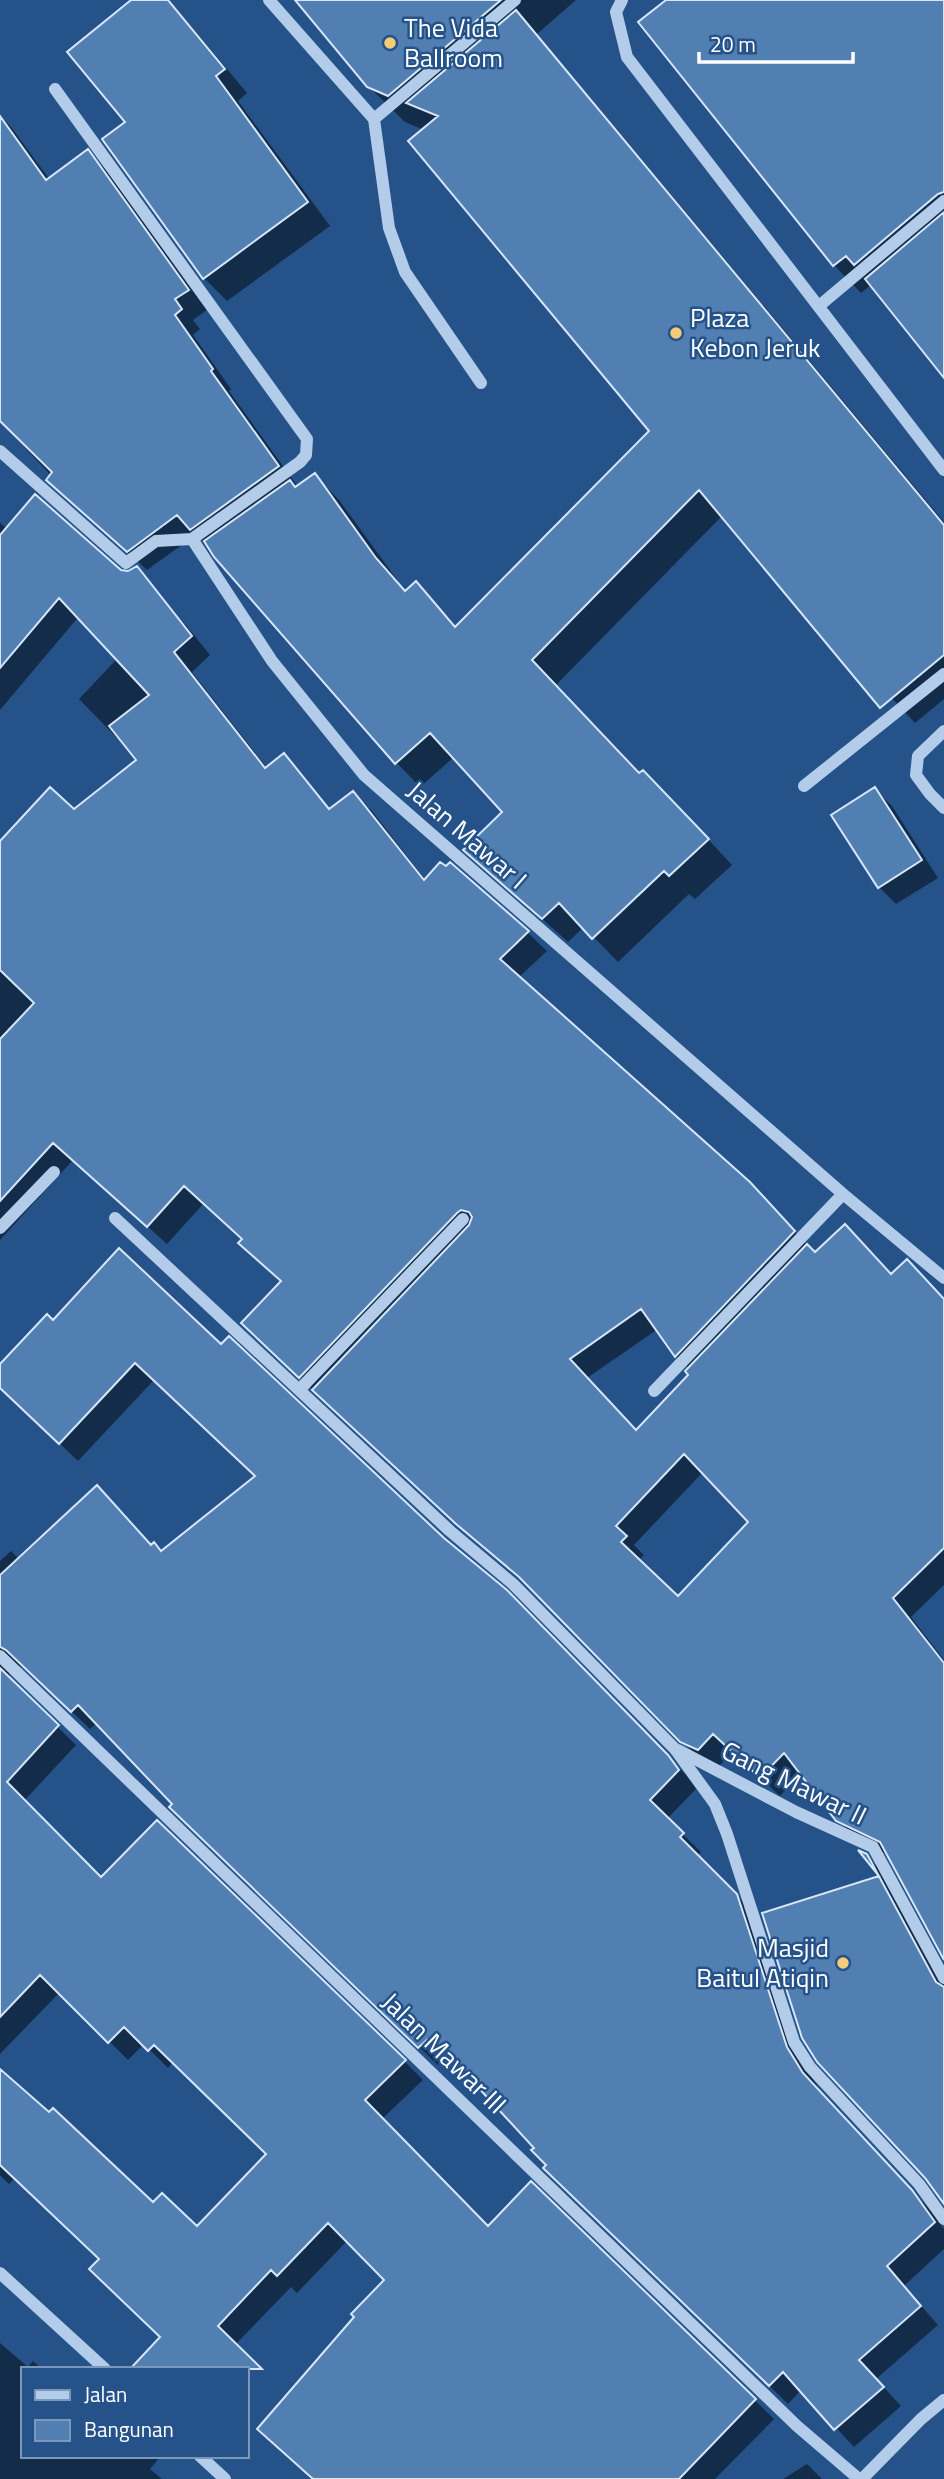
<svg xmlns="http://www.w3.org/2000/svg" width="944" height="2479" font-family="'Titillium Web',sans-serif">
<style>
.shadow{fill:#0007;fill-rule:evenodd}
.building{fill:#527fb2;stroke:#d6e6f7;stroke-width:2;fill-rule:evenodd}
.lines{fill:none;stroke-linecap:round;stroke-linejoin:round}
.minor{stroke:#b2cce9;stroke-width:12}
.poi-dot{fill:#f3cc77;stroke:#255389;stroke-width:2.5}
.labels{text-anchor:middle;stroke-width:5;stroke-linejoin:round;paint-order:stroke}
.poi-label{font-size:26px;fill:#fff;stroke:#255389;text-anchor:start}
.street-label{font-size:26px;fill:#fff;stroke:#255389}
</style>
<rect width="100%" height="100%" fill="#255389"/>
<path class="shadow" d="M 133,0 L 169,0 L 176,8 L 247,93 L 238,101 L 330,226 L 227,301 L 204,278 L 128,122 Z
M 297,0 L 576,0 L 537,34 L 944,522 L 944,699 L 915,723 L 722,516 L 555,686 L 640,775 L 668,796 L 732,865 L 695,899 L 689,894 L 618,962 L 584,927 L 568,942 L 465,850 L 504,813 L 454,757 L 420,787 L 396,762 L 197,534 L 147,570 L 87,514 L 0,421 L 0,116 L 11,127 L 50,180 L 88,152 L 107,171 L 207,310 L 193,320 L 200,329 L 193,335 L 231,389 L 229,391 L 298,487 L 315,475 L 339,500 L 406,592 L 416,584 L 457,627 L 652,431 L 424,130 L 405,122 L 368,86 Z
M 668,0 L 944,0 L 944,376 L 871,285 L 861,293 L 834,265 L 641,22 Z
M 0,523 L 72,583 L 91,602 L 0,710 Z
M 167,606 L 185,624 L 210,655 L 192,672 L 267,768 L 284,755 L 302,774 L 331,810 L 353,793 L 372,811 L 426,881 L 450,864 L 528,933 L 547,951 L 518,978 L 769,1203 L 812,1251 L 892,1276 L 907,1261 L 944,1299 L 944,1585 L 911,1617 L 944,1660 L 944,1956 L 889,1855 L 857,1839 L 837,1819 L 802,1773 L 780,1796 L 733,1752 L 717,1768 L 701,1760 L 538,1594 L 477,1543 L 262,1342 L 282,1282 L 240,1243 L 243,1239 L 204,1203 L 167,1244 L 73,1160 L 0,1240 L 0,844 L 74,812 L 139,760 L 120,737 L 118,739 L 79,699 ZM 658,1329 L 676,1356 L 690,1369 L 690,1375 L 637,1432 L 587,1378 ZM 703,1472 L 750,1522 L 678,1599 L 638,1561 L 644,1555 L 634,1545 Z
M 875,790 L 892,806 L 938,878 L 896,904 L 879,887 L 833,816 Z
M 53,1322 L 221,1346 L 506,1592 L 686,1775 L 696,1789 L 667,1819 L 701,1852 L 697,1856 L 755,1914 L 805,2067 L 822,2093 L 930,2210 L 944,2229 L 944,2249 L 904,2286 L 938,2325 L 876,2379 L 901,2406 L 854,2447 L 801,2390 L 788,2404 L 564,2187 L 536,2148 L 469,2075 L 466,2078 L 445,2057 L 438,2065 L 190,1825 L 174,1804 L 97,1723 L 90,1729 L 26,1668 L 17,1665 L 9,1672 L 11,1681 L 76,1745 L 24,1801 L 101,1879 L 404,2061 L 423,2080 L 382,2119 L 488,2228 L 531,2183 L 774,2419 L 715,2479 L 313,2479 L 421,2244 L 348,2240 L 297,2293 L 291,2287 L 235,2345 L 162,2338 L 101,2259 L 15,2178 L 9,2184 L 0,2175 L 0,2071 L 153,2205 L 197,2228 L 268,2154 L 173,2062 L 168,2068 L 144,2044 L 128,2060 L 60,1992 L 0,2054 L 0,1561 L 11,1551 L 19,1559 L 152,1546 L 162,1553 L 257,1477 L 154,1380 L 78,1461 L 0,1386 L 0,1367 Z
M 864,1854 L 885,1875 L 944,1983 L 944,2201 L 764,1914 L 881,1877 Z
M 0,2343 L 28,2367 L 33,2361 L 42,2369 L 23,2369 L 23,2456 L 161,2456 L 150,2469 L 162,2479 L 0,2479 Z
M 807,2464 L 822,2479 L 783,2479 Z"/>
<path class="building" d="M 131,0 L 168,0 L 225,69 L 216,76 L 308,202 L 203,279 L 102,139 L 125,122 L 67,52 Z
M 295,0 L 501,0 L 388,96 L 367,87 Z
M 666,0 L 944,0 L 944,192 L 938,194 L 854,265 L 846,256 L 833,266 L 638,22 Z
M 516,10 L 944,525 L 944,655 L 880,708 L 699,490 L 532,660 L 639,773 L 643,770 L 709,839 L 669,876 L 664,871 L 592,939 L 559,903 L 542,919 L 463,850 L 502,812 L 430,733 L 395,764 L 214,557 L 204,541 L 290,480 L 295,487 L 315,473 L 376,558 L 405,591 L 416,581 L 455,627 L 649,431 L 408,141 L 438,116 L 406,103 Z
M 0,116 L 46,180 L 88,149 L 189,290 L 175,299 L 182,309 L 175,315 L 213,369 L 211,371 L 279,466 L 190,530 L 177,515 L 127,552 L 46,480 L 52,472 L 0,421 Z
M 944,212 L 944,378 L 865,279 Z
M 35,494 L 121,570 L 128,571 L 137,566 L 192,636 L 174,652 L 265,768 L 284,753 L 329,809 L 353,791 L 424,880 L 440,862 L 446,866 L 450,862 L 529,931 L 500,959 L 750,1182 L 795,1231 L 675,1357 L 641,1309 L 570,1359 L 636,1430 L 688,1375 L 685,1371 L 807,1244 L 815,1252 L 845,1224 L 891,1274 L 907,1259 L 944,1299 L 944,1548 L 893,1598 L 944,1663 L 944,1960 L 880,1842 L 836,1821 L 784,1753 L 760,1778 L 713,1734 L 698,1750 L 680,1742 L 519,1577 L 456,1524 L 312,1390 L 469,1225 L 472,1217 L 469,1212 L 461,1210 L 457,1213 L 299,1378 L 241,1323 L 281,1281 L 238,1243 L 242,1239 L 184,1186 L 147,1227 L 53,1143 L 0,1201 L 0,1039 L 34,1003 L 0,970 L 0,841 L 50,787 L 74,809 L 136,760 L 109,726 L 149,695 L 59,598 L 0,668 L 0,535 ZM 684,1454 L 748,1522 L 678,1596 L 621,1542 L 627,1536 L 616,1526 Z
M 875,787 L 922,860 L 878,888 L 831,815 Z
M 119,1248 L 221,1344 L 229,1336 L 444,1538 L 507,1590 L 668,1755 L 679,1770 L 650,1800 L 684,1833 L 680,1837 L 737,1894 L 787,2047 L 803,2073 L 912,2190 L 935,2222 L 887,2266 L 921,2306 L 859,2360 L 884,2387 L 834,2430 L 783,2372 L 769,2386 L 543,2168 L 546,2165 L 531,2150 L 534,2148 L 450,2057 L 446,2061 L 427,2040 L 418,2048 L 169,1807 L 172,1804 L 78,1705 L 71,1712 L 6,1650 L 0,1647 L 0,1575 L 97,1485 L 151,1545 L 154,1542 L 161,1551 L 255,1476 L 135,1363 L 59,1444 L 0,1388 L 0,1364 L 47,1314 L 53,1320 Z
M 0,1668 L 59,1725 L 7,1782 L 101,1877 L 157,1820 L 406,2060 L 365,2100 L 488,2226 L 531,2181 L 756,2399 L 679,2479 L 313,2479 L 257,2429 L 354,2317 L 351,2314 L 384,2280 L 328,2223 L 277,2276 L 271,2270 L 218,2326 L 262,2369 L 130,2369 L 160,2337 L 89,2269 L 99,2259 L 0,2165 L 0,2069 L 49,2112 L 53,2108 L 153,2202 L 162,2193 L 197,2226 L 266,2154 L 154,2045 L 148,2051 L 124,2027 L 108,2043 L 40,1975 L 0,2017 Z
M 858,1850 L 867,1854 L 936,1982 L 944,1987 L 944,2204 L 925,2178 L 817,2062 L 802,2038 L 762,1913 L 879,1876 Z"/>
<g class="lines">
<path class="minor" d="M 269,0 L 374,119 L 515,0
M 622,0 L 616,12 L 627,57 L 944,470
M 55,89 L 307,439 L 306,455 L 300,462 L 192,539
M 374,119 L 389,228 L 405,272 L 481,383
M 819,306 L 944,201
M 0,451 L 126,563 L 156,541 L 192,539
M 192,539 L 272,661 L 364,775 L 843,1194 L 944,1278
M 944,731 L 918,756 L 916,775 L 930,794 L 944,808
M 804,786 L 944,674
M 115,1218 L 450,1531 L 513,1584 L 675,1749 L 715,1804 L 727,1834 L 794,2042 L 810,2067 L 919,2184 L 944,2219
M 0,1228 L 54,1172
M 300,1389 L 463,1219
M 654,1391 L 843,1194
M 0,1656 L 797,2426 L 859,2479
M 678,1750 L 796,1812 L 873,1847 L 944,1978
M 0,2273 L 105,2369
M 200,2456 L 225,2479
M 862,2479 L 921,2419 L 944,2400"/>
</g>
<g class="poi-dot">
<circle cx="390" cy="43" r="7"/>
<circle cx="676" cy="333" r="7"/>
<circle cx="843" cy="1963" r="7"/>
</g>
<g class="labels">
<g class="poi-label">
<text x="404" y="37">The Vida<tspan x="404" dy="30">Ballroom</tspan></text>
<text x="690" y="327">Plaza<tspan x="690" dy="30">Kebon Jeruk</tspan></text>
<text x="829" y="1957" text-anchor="end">Masjid<tspan x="829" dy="30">Baitul Atiqin</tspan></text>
</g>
<g class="street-label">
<text transform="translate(467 835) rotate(41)" y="9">Jalan Mawar I</text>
<text transform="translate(794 1783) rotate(26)" y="9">Gang Mawar II</text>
<text transform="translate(444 2053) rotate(44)" y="9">Jalan Mawar III</text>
</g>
</g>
<rect x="21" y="2367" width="228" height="91" fill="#255389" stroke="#7c98b8" stroke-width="2"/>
<rect x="35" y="2390" width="35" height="10" fill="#b2cce9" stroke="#7c98b8" stroke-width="2"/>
<text x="84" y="2402" font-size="21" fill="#ffffff">Jalan</text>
<rect x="35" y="2420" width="35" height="21" fill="#527fb2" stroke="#7c98b8" stroke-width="2"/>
<text x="84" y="2437" font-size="21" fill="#ffffff">Bangunan</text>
<path d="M699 52v10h154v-10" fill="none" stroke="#ffffff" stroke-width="3.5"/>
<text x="710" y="52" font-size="21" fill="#ffffff" stroke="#255389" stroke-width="5" paint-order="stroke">20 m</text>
</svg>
